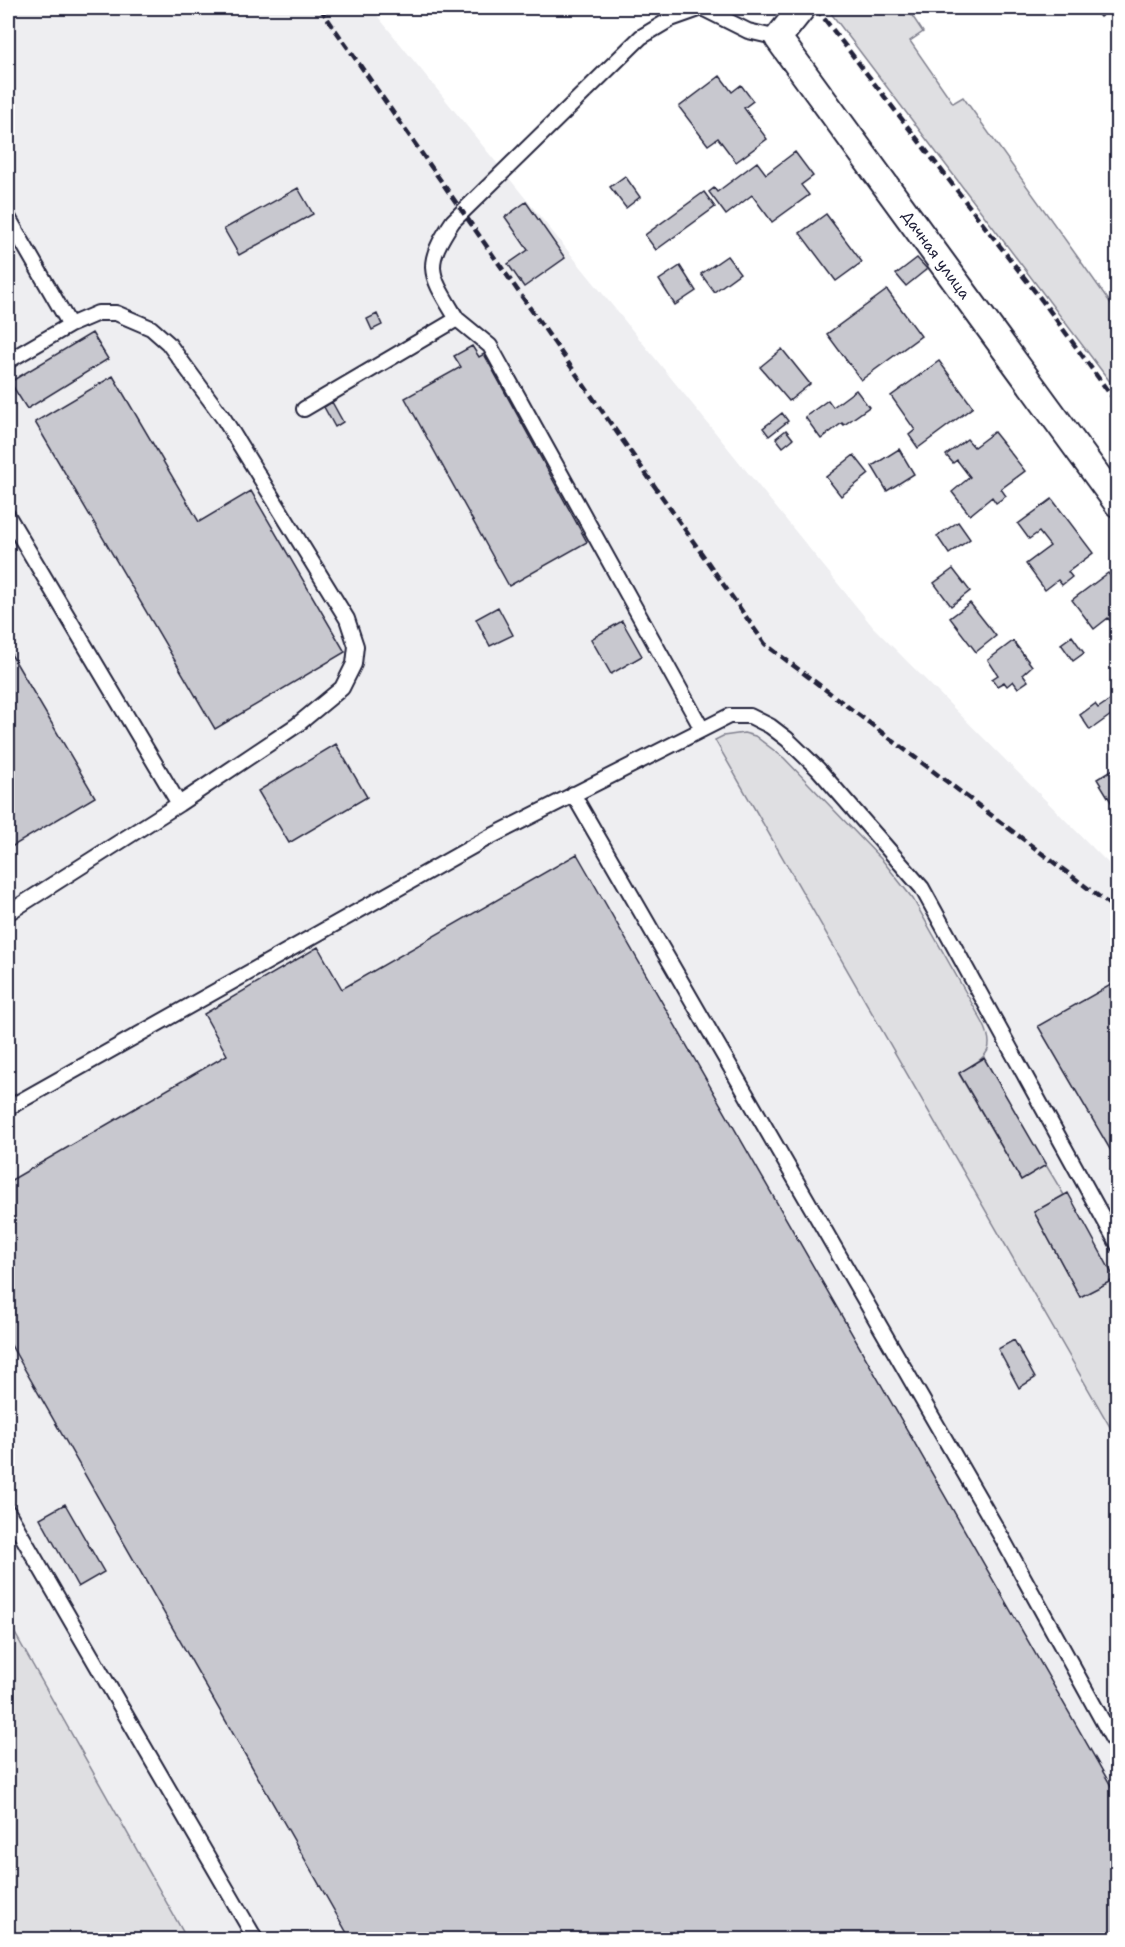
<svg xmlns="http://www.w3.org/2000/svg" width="1125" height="1947" font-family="'Shantell Sans',sans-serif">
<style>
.built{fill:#eeeef1}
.green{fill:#dfdfe2;stroke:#80808e;stroke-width:1.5}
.building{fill:#c8c8cf;stroke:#22223b;stroke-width:1.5}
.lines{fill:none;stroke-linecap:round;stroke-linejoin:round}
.lane-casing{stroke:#22223b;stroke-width:18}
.street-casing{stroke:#22223b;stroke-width:30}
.lane{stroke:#fff;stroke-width:14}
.street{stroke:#fff;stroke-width:26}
.rail{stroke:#22223b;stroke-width:4.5;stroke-dasharray:9 4.5;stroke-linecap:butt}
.labels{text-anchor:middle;stroke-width:5;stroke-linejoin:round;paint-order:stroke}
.street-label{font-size:15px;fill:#22223b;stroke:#fff}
</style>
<rect width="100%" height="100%" fill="#fff"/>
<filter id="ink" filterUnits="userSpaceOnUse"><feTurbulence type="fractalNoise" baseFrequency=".0167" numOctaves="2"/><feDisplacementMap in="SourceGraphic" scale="12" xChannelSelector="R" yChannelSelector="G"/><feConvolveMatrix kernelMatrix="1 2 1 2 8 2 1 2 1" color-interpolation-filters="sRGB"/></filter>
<g filter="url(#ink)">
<path class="built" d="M 8,8 L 371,8 L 873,627 L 1117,872 L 1117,1939 L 187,1939 L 8,1621 Z"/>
<path class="green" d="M 827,8 L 907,8 L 923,32 L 910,41 L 953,103 L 963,97 L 1117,312 L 1117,391 Z
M 744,733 L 755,736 L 784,758 L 883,861 L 913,899 L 983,1023 C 999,1055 981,1058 959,1074 L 1021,1180 L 1046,1165 L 1064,1195 L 1034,1212 L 1080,1297 L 1115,1279 L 1117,1284 L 1117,1439 L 715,740 L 723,736 Z
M 8,1621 L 187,1939 L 9,1939 Z"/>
<path class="building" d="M 1097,8 L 1113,8 L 1100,17 L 1094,10 Z
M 720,76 L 732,92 L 741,85 L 753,101 L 744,108 L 767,139 L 736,162 L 718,138 L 708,145 L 679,107 Z
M 795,152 L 813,176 L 801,185 L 809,195 L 772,222 L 752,195 L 726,215 L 709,192 L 714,188 L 717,192 L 757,162 L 766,174 Z
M 625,176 L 640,197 L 626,208 L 610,187 Z
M 298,188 L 313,214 L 239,255 L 224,229 Z
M 704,192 L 715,207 L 656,250 L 645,235 Z
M 526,202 L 565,258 L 524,287 L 508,264 L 528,250 L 505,217 Z
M 826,214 L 862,262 L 836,281 L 800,233 Z
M 727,256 L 740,273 L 714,292 L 701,274 Z
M 917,258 L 927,269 L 906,286 L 896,274 Z
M 680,266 L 696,291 L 675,305 L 659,280 Z
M 887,290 L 921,336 L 861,380 L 827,334 Z
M 377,314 L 382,325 L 372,330 L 367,319 Z
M 92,333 L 108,359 L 27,409 L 10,382 Z
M 472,346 L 479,357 L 484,354 L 587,542 L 509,586 L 405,398 L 461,367 L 454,356 Z
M 782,349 L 810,384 L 789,401 L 760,367 Z
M 939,361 L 973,407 L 918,448 L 909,435 L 915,430 L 891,396 Z
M 113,376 L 199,522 L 251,491 L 345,652 L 215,729 L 35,422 Z
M 856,390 L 869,407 L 844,425 L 842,423 L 821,439 L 805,417 L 828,400 L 833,407 Z
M 332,402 L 343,422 L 335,427 L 324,407 Z
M 782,413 L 788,421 L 769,436 L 763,428 Z
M 786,430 L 793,439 L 783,447 L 776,438 Z
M 994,432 L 1025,471 L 1001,489 L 1006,496 L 996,503 L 992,497 L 970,515 L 952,492 L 970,477 L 957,460 L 953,463 L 946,455 L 967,439 L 974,447 Z
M 899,449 L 914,474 L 887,491 L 872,466 Z
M 854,455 L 869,474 L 841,496 L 826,477 Z
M 1052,499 L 1093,553 L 1068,572 L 1072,577 L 1062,585 L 1058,580 L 1045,590 L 1026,564 L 1050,546 L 1039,532 L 1029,539 L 1018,524 Z
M 958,522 L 970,539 L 949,554 L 937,536 Z
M 953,569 L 970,591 L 951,606 L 934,583 Z
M 1108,573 L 1118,585 L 1118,618 L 1112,623 L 1108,618 L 1094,629 L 1072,600 Z
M 970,603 L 996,636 L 976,652 L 950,618 Z
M 498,607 L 513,635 L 490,646 L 476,619 Z
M 622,621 L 642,656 L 611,674 L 591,639 Z
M 1072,636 L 1084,653 L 1073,661 L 1061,644 Z
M 1013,641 L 1032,666 L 1023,674 L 1028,681 L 1018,688 L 1013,681 L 1007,686 L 1004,682 L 997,686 L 992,679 L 998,675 L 988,660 Z
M 8,649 L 95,797 L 8,849 Z
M 1117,695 L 1118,710 L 1090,730 L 1080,715 L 1095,704 L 1098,708 Z
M 336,744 L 367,797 L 289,843 L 258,791 Z
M 1118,766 L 1118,813 L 1097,779 Z
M 577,854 L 1118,1798 L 1118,1940 L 351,1940 L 8,1340 L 8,1182 L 227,1055 L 204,1014 L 318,947 L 342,989 Z
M 1116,982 L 1118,985 L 1118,1163 L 1038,1026 Z
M 984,1058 L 1046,1165 L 1021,1180 L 959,1073 Z
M 1068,1193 L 1115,1279 L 1080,1297 L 1034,1212 Z
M 1014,1340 L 1035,1378 L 1019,1388 L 998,1349 Z
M 65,1504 L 104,1572 L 78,1587 L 40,1518 Z"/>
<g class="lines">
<defs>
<path id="lane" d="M 8,217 L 70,325
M 457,319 C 430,274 422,267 453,221 L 641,37 L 671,19 L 702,8 L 748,31 L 778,38
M 8,361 L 70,325 L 98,313 L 116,313 L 151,328 L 168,343 L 224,419 L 347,619 L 356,646 L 354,664 L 342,688 L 297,725 L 179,804
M 304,409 L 457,319 L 490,346 L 702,729
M 8,516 L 179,804 L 8,913
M 573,794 L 1002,1538 L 1118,1749
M 8,1108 L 486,839 L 729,716 L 750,716 L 770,726 L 787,739 L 818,769 L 922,888 L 1118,1245
M 8,1512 L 256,1940"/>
<path id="street" d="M 802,8 L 778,38 L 1118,504"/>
</defs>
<use href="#lane" class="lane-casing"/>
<use href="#street" class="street-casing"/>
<use href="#lane" class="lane"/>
<use href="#street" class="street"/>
<path class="rail" d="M 320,8 L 765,644 L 1118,911
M 816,8 L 1047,307 L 1118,405"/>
</g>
</g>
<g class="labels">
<g class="street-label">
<text transform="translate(936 255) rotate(54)" y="5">Дачная улица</text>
</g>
</g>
<rect width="1125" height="1947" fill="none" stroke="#fff" stroke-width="30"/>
<rect x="15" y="15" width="1095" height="1917" fill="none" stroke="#22223b" stroke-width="2" filter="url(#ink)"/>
</svg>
